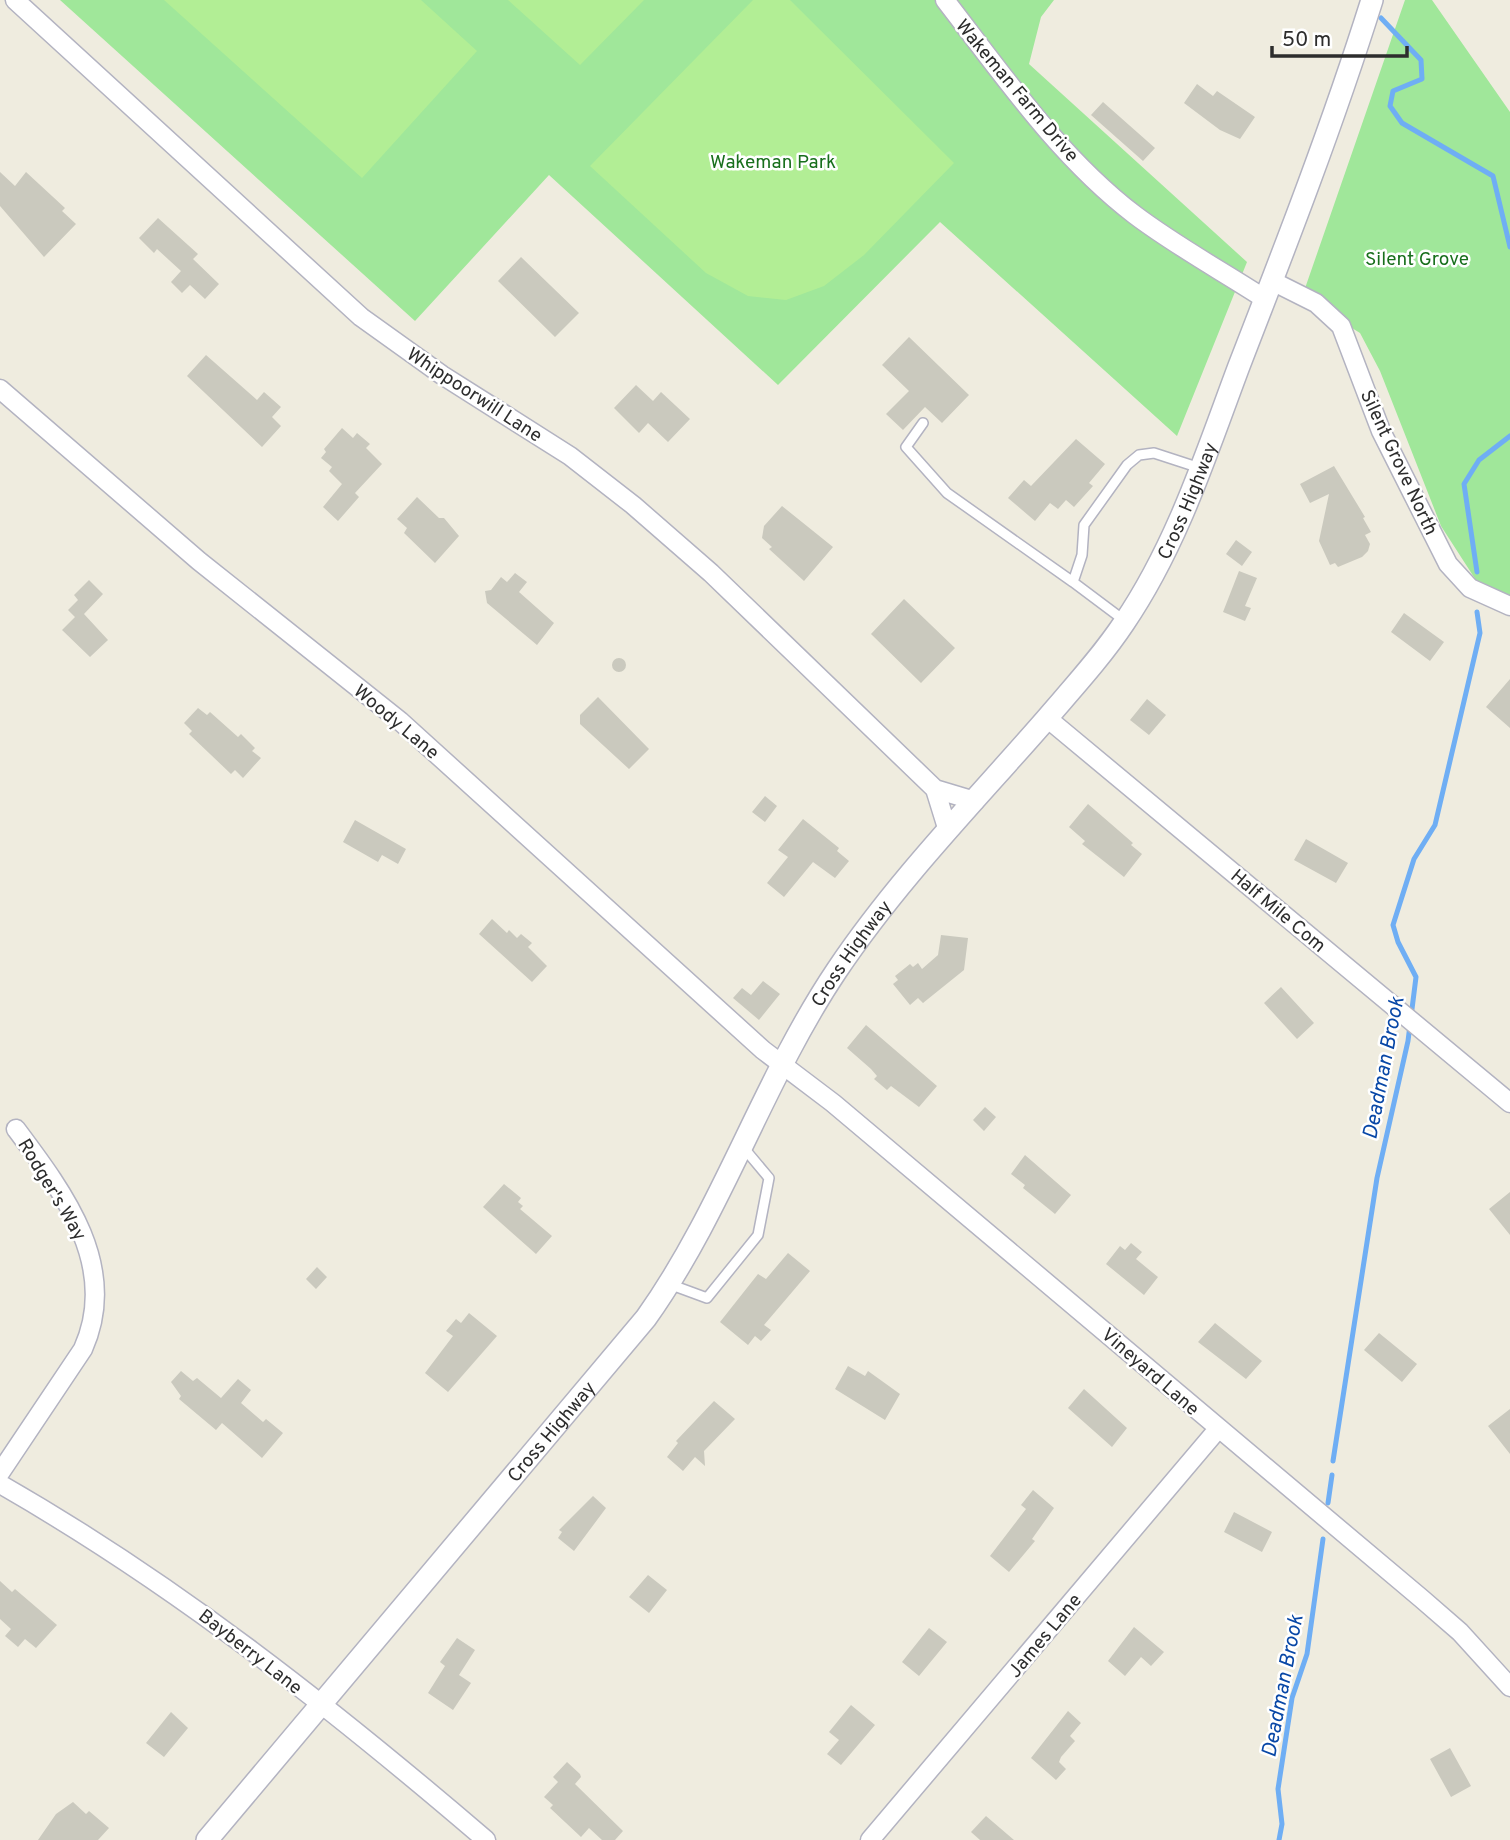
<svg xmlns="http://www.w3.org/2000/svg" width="1510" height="1840" font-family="Overpass,sans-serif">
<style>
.green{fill:#a0e79a}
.pitch{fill:#b2ee95}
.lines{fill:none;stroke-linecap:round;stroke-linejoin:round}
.stream{stroke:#6faef4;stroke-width:5}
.building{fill:#cac9be}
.service-casing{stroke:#b3b3c1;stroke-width:12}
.minor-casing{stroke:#b3b3c1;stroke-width:21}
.tertiary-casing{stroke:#b3b3c1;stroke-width:24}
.service{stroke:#fff;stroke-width:9}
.minor{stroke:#fff;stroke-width:18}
.tertiary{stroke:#fff;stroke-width:21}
.labels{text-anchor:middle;stroke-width:5;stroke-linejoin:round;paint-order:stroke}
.street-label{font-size:19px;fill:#2d2d2d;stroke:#fff}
.park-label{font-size:19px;fill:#186f1c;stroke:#fff}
.water-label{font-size:21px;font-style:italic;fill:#0847a6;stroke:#fff}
</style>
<rect width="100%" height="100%" fill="#efecdf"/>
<path class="green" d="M 60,0 L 1054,0 L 1041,17 L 1029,64 L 1247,262 L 1177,436 L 940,222 L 778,385 L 549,175 L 415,321 Z
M 1405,0 L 1432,0 L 1510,112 L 1510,602 L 1481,588 L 1441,526 L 1380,371 L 1360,333 L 1302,297 Z"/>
<path class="pitch" d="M 164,0 L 421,0 L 477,51 L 362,178 Z
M 508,0 L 644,0 L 580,65 Z
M 753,0 L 790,0 L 954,163 L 864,255 L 824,286 L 786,300 L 748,296 L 706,273 L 590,166 Z"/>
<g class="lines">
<path class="stream" d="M 1381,18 L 1421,60 L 1422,79 L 1393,91 L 1390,106 L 1402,123 L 1493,176 L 1510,247
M 1477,572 L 1464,484 L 1479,460 L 1510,436
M 1333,1461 L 1377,1178 L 1408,1041 L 1416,977 L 1398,942 L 1393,925 L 1414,859 L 1435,825 L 1480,633 L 1477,612
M 1328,1503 L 1332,1475
M 1279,1840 L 1282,1824 L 1278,1789 L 1292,1698 L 1307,1654 L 1323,1539"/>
</g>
<path class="building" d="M 1197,84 L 1213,96 L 1217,91 L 1255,117 L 1240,139 L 1220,130 L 1184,103 Z
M 1103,102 L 1155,148 L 1143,161 L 1091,115 Z
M 0,172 L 15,186 L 26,172 L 65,208 L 62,211 L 76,224 L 44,257 L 0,206 Z
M 158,218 L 198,254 L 193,259 L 219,284 L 205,299 L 190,285 L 182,293 L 171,282 L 181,271 L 157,249 L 154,253 L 139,238 Z
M 521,257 L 579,313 L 555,337 L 498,281 Z
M 909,337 L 969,395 L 942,423 L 925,407 L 903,430 L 886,414 L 909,391 L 882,365 Z
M 206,355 L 257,400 L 264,392 L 281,407 L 272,417 L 281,426 L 262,447 L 187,376 Z
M 636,385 L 653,401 L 661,392 L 690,419 L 668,442 L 648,423 L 639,433 L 614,408 Z
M 342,428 L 353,438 L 357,433 L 370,444 L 366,448 L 382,464 L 355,493 L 359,497 L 338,521 L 323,507 L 342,484 L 329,471 L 332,467 L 321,458 L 326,452 L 324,449 Z
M 1076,439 L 1105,464 L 1089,483 L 1093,486 L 1074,507 L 1066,500 L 1058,509 L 1050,503 L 1035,521 L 1008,498 L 1024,480 L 1031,486 Z
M 1334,466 L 1365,517 L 1363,518 L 1371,532 L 1365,535 L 1370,544 L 1368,551 L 1362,557 L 1338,567 L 1335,563 L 1330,565 L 1319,541 L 1329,494 L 1310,503 L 1300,484 Z
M 417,497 L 439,518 L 444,518 L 459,536 L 435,563 L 404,533 L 407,528 L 397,519 Z
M 782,506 L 833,547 L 804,581 L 769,549 L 772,547 L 762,538 L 764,526 Z
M 1236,540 L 1252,552 L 1242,566 L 1226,554 Z
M 1239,571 L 1257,578 L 1245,606 L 1251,608 L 1245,621 L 1223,612 Z
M 515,573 L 527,582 L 519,592 L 554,623 L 537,645 L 487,603 L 485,591 L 491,590 L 501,577 L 507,582 Z
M 89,580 L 103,594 L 84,614 L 108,640 L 90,657 L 62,630 L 75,617 L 68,610 L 78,600 L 74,595 Z
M 904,599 L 955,648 L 921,683 L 871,634 Z
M 1404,613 L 1444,642 L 1430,661 L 1391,632 Z
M612 665a7 7 0 1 1 14 0a7 7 0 1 1-14 0Z
M 1510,679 L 1510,728 L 1486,707 Z
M 598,697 L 649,749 L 629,769 L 580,724 L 580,715 Z
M 1147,699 L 1166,715 L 1149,735 L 1130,720 Z
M 198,708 L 207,715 L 210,712 L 238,737 L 241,734 L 255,748 L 252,751 L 261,758 L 243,778 L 235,770 L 231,774 L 189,734 L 192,731 L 184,723 Z
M 765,796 L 777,806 L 765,822 L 752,812 Z
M 1088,804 L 1133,843 L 1131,845 L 1142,854 L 1124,877 L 1082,844 L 1085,841 L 1069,827 Z
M 803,819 L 839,848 L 837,851 L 849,861 L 835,878 L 813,862 L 784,897 L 767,883 L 788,857 L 778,850 Z
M 355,820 L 406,849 L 398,864 L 382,855 L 378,862 L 343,842 Z
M 1306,839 L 1348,863 L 1336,883 L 1294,860 Z
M 492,919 L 507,933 L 509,930 L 517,938 L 521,934 L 532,943 L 528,947 L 547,966 L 532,982 L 479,934 Z
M 941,935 L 968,938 L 964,970 L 923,1003 L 918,998 L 910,1005 L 893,984 L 898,980 L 895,976 L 910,964 L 913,967 L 918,963 L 922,969 L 938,955 Z
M 763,981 L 780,994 L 759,1020 L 733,998 L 742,988 L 751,995 Z
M 1281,987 L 1314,1023 L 1297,1039 L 1264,1003 Z
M 866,1025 L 937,1086 L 919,1107 L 891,1086 L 887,1090 L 874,1079 L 877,1076 L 871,1069 L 847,1048 Z
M 985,1107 L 996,1117 L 984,1131 L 973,1120 Z
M 1025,1155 L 1071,1195 L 1055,1214 L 1023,1188 L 1025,1185 L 1011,1174 Z
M 504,1184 L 521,1198 L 518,1202 L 523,1206 L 520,1209 L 552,1236 L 536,1254 L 483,1207 Z
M 1510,1192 L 1510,1235 L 1489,1209 Z
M 1131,1243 L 1142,1252 L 1136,1259 L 1158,1277 L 1144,1295 L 1106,1264 L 1120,1246 L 1125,1250 Z
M 788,1253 L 810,1271 L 764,1325 L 771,1330 L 761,1341 L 755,1336 L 748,1345 L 720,1322 L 758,1274 L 766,1279 Z
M 317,1267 L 327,1277 L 316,1289 L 306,1279 Z
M 469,1313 L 497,1336 L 448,1392 L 425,1373 L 453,1336 L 446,1331 L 456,1319 L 461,1323 Z
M 1215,1323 L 1262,1361 L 1246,1379 L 1198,1342 Z
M 1379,1333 L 1417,1364 L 1402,1382 L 1364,1350 Z
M 848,1366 L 865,1376 L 868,1371 L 900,1394 L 885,1420 L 835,1389 Z
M 181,1371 L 193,1381 L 197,1378 L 221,1398 L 238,1379 L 251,1390 L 241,1403 L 263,1422 L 266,1419 L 283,1433 L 262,1458 L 222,1423 L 216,1430 L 179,1399 L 181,1396 L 171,1382 Z
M 1084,1389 L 1127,1428 L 1112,1447 L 1068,1408 Z
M 714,1401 L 735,1419 L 704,1451 L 705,1466 L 695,1457 L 683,1471 L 667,1457 L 678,1443 L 676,1441 Z
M 1510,1409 L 1510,1454 L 1488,1426 Z
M 1033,1490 L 1054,1508 L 1032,1539 L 1035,1541 L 1009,1572 L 990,1556 L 1026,1509 L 1021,1505 Z
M 593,1496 L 606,1508 L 574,1551 L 558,1538 L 562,1532 L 559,1530 Z
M 1234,1512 L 1272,1532 L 1262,1552 L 1224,1532 Z
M 648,1575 L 667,1590 L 649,1613 L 629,1597 Z
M 0,1581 L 12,1592 L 15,1589 L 57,1625 L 36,1648 L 25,1639 L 18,1647 L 5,1636 L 11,1629 L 0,1619 Z
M 1134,1627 L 1164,1652 L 1151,1666 L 1141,1657 L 1125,1676 L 1108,1661 Z
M 929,1628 L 947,1642 L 919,1676 L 902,1662 Z
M 457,1638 L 475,1650 L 459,1675 L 471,1683 L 453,1710 L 428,1693 L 445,1666 L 440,1662 Z
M 851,1705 L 875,1725 L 841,1765 L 827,1754 L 839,1740 L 829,1732 Z
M 1068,1711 L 1081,1723 L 1070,1736 L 1075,1741 L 1061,1757 L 1059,1762 L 1066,1769 L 1056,1780 L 1031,1758 Z
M 171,1712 L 188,1728 L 164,1757 L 146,1743 Z
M 1450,1748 L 1471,1786 L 1451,1797 L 1430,1759 Z
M 567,1762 L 580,1774 L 581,1777 L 575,1784 L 623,1831 L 615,1840 L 602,1840 L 589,1828 L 581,1837 L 550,1808 L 553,1805 L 544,1797 L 558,1782 L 553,1777 Z
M 73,1802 L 86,1814 L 89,1811 L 109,1828 L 98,1840 L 38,1840 L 56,1814 Z
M 986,1816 L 1014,1840 L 980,1840 L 971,1832 Z"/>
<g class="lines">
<defs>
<path id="service" d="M 923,423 L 906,447 L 947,493 L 1073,582
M 1125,621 L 1073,582 L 1082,555 L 1084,525 L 1127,465 L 1139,455 L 1154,453 L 1200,468
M 669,1284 L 707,1298 L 758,1235 L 769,1178 L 743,1147"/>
<path id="minor" d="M 15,0 L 361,317 L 442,375 L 570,456 L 633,505 L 711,573 L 935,789 L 948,831
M 945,0 C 1003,75 1059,157 1135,215 C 1176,246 1222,271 1265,299
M 1272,281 L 1316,303 L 1341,326 L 1381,431 L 1448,564 L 1470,588 L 1510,606
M 0,389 L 199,561 L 400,721 L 763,1050 L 833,1103 L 1422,1599 L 1460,1632 L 1510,1687
M 1047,718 L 1510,1103
M 935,789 L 975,801
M 0,1473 L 83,1349 C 120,1267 64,1193 16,1129
M 0,1484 C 175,1584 333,1709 486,1840
M 870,1840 L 1218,1429"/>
<g id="tertiary">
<path id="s1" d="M 207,1840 L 646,1318 C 723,1210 763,1080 837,970 C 896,882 972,804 1042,724 C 1070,691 1100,659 1124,623 C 1177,545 1206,454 1239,366 C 1286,245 1333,124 1372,0"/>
</g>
</defs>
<use href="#service" class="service-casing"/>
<use href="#minor" class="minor-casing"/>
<use href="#tertiary" class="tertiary-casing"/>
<use href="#service" class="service"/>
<use href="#minor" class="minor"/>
<use href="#tertiary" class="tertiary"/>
</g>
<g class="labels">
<g class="street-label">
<text transform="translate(1018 90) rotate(50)" y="7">Wakeman Farm Drive</text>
<text transform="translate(475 394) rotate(33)" y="7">Whippoorwill Lane</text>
<text transform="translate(1400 462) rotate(65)" y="7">Silent Grove North</text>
<text dy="7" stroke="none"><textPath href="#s1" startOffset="1668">Cross Highway</textPath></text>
<text transform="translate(397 721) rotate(40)" y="7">Woody Lane</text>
<text transform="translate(1279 910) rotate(40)" y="7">Half Mile Com</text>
<text dy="7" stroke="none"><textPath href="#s1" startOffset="1101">Cross Highway</textPath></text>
<text transform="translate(53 1189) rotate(59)" y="7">Rodger's Way</text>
<text transform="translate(1151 1371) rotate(41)" y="7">Vineyard Lane</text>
<text dy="7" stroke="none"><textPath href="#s1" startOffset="534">Cross Highway</textPath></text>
<text transform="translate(1044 1635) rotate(-50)" y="7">James Lane</text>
<text transform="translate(251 1651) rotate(38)" y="7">Bayberry Lane</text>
</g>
<g class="park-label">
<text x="773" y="168">Wakeman Park</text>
<text x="1417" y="265">Silent Grove</text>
</g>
<g class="water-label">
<text transform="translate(1383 1068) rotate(-79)" y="7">Deadman Brook</text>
<text transform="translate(1282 1686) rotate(-79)" y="7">Deadman Brook</text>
</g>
</g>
<path d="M1272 46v10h135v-10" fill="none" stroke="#2d2d2d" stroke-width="3.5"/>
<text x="1282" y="46" font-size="21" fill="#2d2d2d" stroke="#ffffff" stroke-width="5" paint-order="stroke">50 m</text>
</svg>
